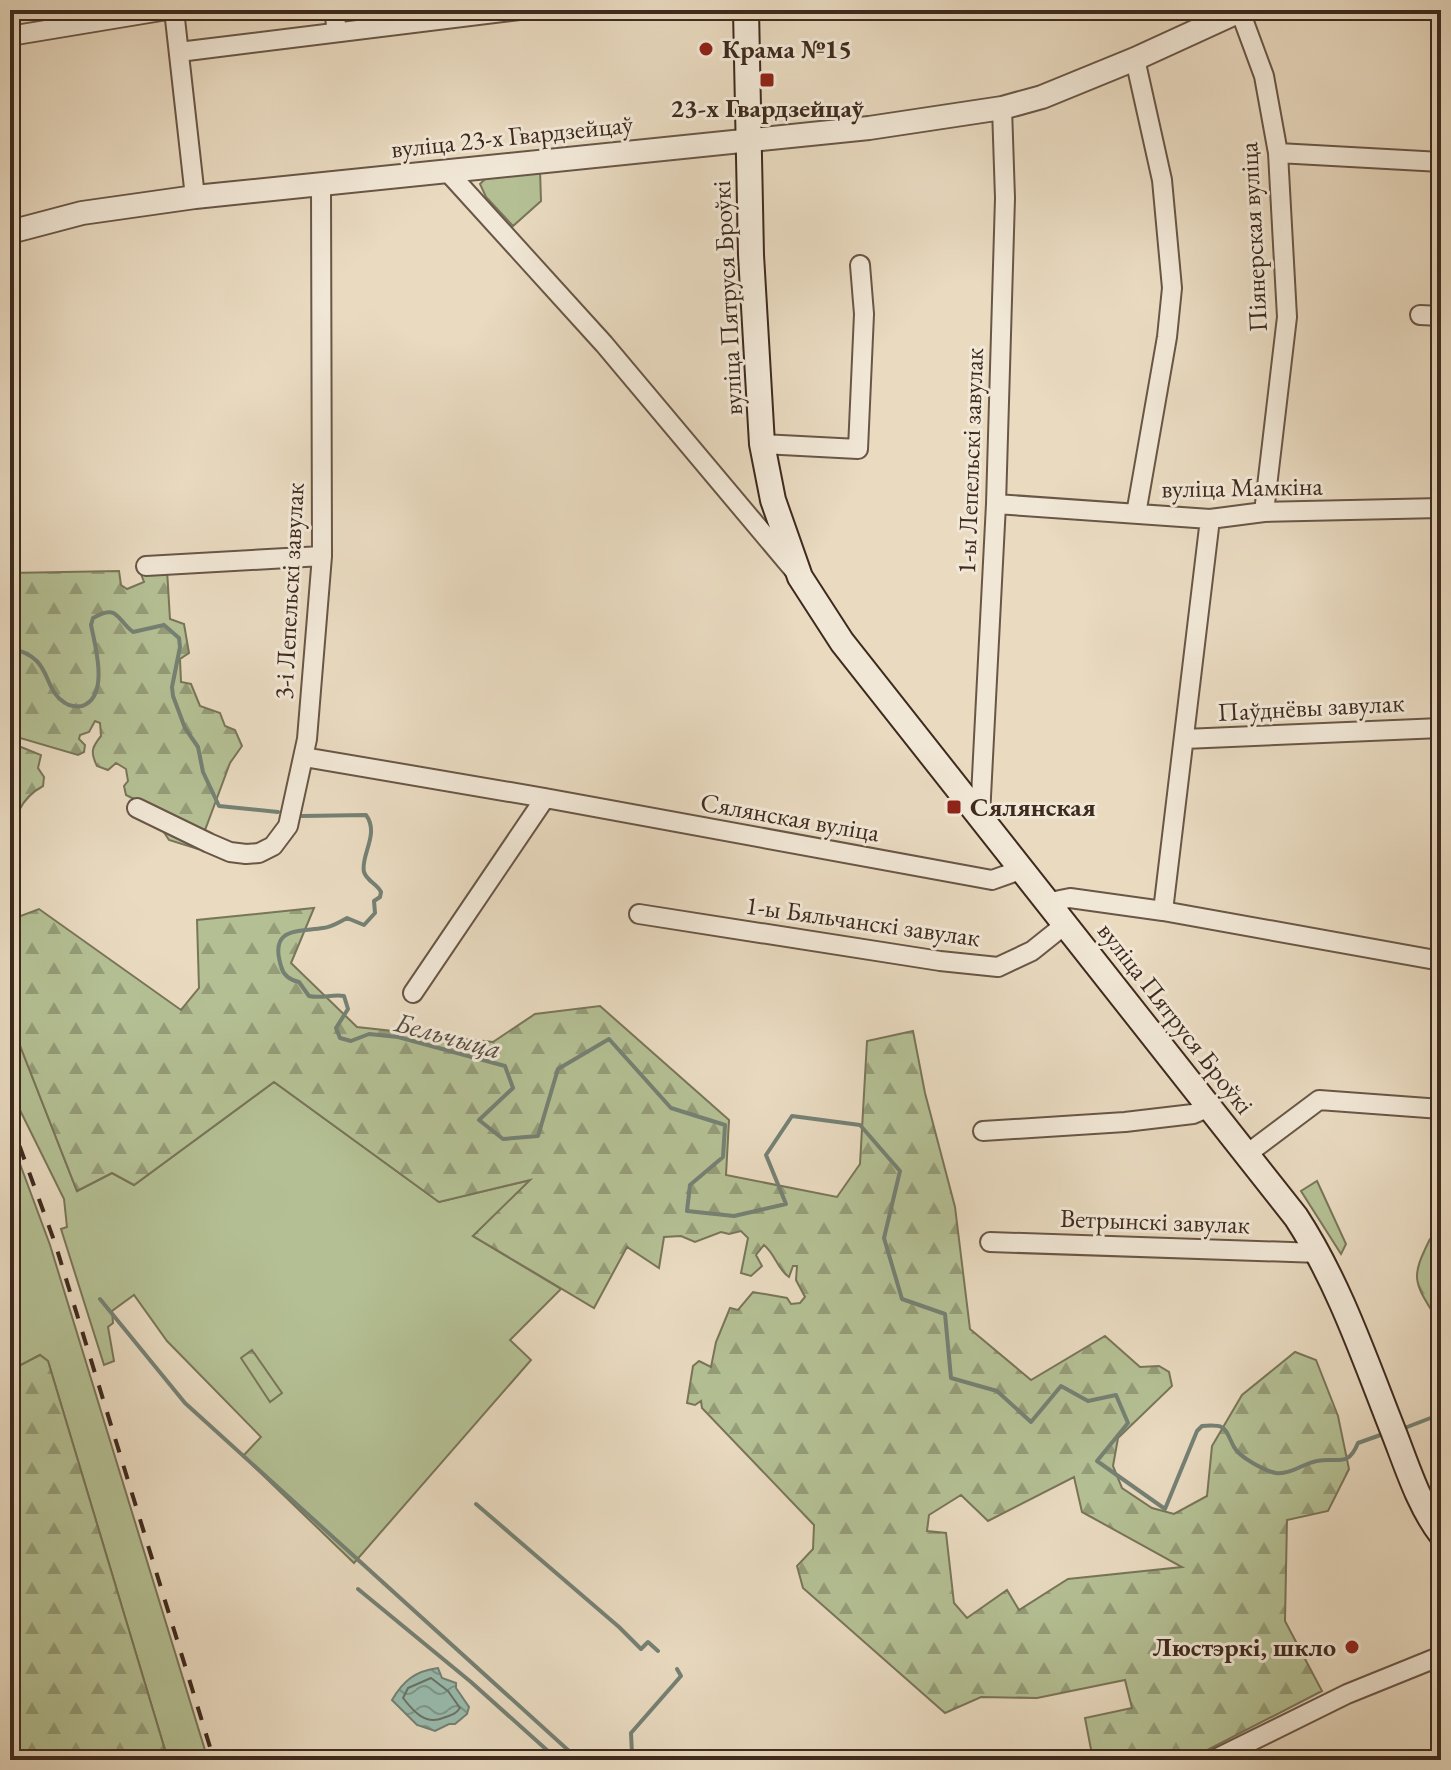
<svg xmlns="http://www.w3.org/2000/svg" width="1451" height="1770" font-family="'EB Garamond',serif">
<style>
.grass{fill:#b4c094;stroke:#797559;stroke-width:2}
.forest{fill:url(#forest-firs);stroke:#797559;stroke-width:2;fill-rule:evenodd}
.water{fill:url(#water-waves);stroke:#758174;stroke-width:2}
.lines{fill:none;stroke-linecap:round;stroke-linejoin:round}
.shore{stroke:#6c7266;stroke-width:2}
.stream{stroke:#758174;stroke-width:4}
.minor-casing{stroke:#695646;stroke-width:22}
.tertiary-casing{stroke:#695646;stroke-width:26}
.secondary-casing{stroke:#3e2a1e;stroke-width:28}
.minor{stroke:#f1e7d6;stroke-width:18}
.tertiary{stroke:#f1e7d6;stroke-width:22}
.secondary{stroke:#f1e7d6;stroke-width:24}
.rail{stroke:#3e2a1e;stroke-width:4;stroke-dasharray:14 14;stroke-linecap:butt}
.poi-dot{fill:#8f2418;stroke:#f1e7d6;stroke-width:3}
.labels{text-anchor:middle;stroke-width:6;stroke-linejoin:round;paint-order:stroke}
.poi-label{font-size:26px;font-weight:bold;fill:#3e2a1e;stroke:#f1e7d6;text-anchor:start}
.street-label{font-size:26px;fill:#3e2a1e;stroke:#f1e7d6}
.water-label{font-size:28px;font-style:italic;fill:#554e42;stroke:#f1e7d6}
</style>
<defs>
<pattern id="forest-firs" width="22" height="20" patternUnits="userSpaceOnUse" patternTransform="scale(2)"><rect width="22" height="20" fill="#b4c094"/><path d="M5 1l3.5 6h-7zM16 11l3.5 6h-7z" fill="#949c78"/></pattern>
<pattern id="water-waves" width="16" height="10" patternUnits="userSpaceOnUse" patternTransform="scale(2)"><rect width="16" height="10" fill="#99bbad"/><path d="M0 5q4-4 8 0t8 0" fill="none" stroke="#7e988c"/></pattern>
</defs>
<rect width="100%" height="100%" fill="#e9dac0"/>
<filter id="stains"><feTurbulence type="fractalNoise" baseFrequency=".0025" numOctaves="4"/><feColorMatrix values="0 0 0 0 .2 0 0 0 0 .09 0 0 0 0 .02 0 0 0 .5 -.17"/></filter>
<radialGradient id="worn" r=".72"><stop offset=".6" stop-color="#630" stop-opacity="0"/><stop offset="1" stop-color="#630" stop-opacity=".3"/></radialGradient>
<path class="grass" d="M 540,170 L 541,201 L 513,226 L 486,197 L 480,184 L 488,176 Z
M 10,1020 L 77,1191 L 112,1173 L 134,1185 L 274,1082 L 439,1202 L 531,1180 L 473,1236 L 561,1289 L 510,1340 L 531,1360 L 354,1563 L 243,1456 L 261,1437 L 167,1341 L 134,1295 L 112,1311 L 113,1323 L 108,1327 L 114,1361 L 104,1365 L 61,1229 L 67,1227 L 64,1199 L 10,1090 Z
M 10,1137 L 50,1245 L 208,1760 L 168,1760 L 48,1361 L 40,1355 L 21,1365 L 10,1364 Z
M 1317,1181 L 1346,1244 L 1341,1254 L 1301,1191 Z"/>
<path class="forest" d="M 145,568 L 167,570 L 170,619 L 184,624 L 189,653 L 180,659 L 181,682 L 191,684 L 200,706 L 220,713 L 225,726 L 235,730 L 242,746 L 230,763 L 198,849 L 169,840 L 146,805 L 126,795 L 124,786 L 128,781 L 126,769 L 116,763 L 108,770 L 97,766 C 90,752 92,747 101,736 L 100,723 L 95,721 L 89,732 L 80,735 L 79,739 L 85,745 L 84,752 L 78,755 L 17,737 L 16,745 L 41,755 L 38,768 L 44,777 L 43,786 C 19,799 14,819 10,844 L 10,573 L 119,571 L 121,585 L 127,589 L 144,582 L 141,574 Z
M 314,908 L 291,963 L 357,1027 L 493,1042 L 535,1014 L 600,1006 L 729,1120 L 726,1175 L 837,1197 L 860,1164 L 867,1041 L 913,1031 L 925,1093 L 955,1207 L 970,1329 L 1031,1380 L 1105,1336 L 1140,1367 L 1159,1366 L 1169,1372 L 1172,1386 L 1118,1438 L 1113,1466 L 1122,1488 L 1152,1508 L 1174,1514 L 1207,1496 L 1212,1446 L 1242,1395 L 1295,1352 L 1316,1360 L 1338,1416 L 1349,1469 L 1328,1511 L 1287,1520 L 1285,1621 L 1322,1691 L 1188,1760 L 1093,1760 L 1085,1718 L 1132,1708 L 1125,1680 L 1037,1698 L 981,1697 L 945,1713 L 803,1588 L 797,1566 L 813,1549 L 814,1525 L 702,1408 L 701,1401 L 695,1405 L 687,1403 L 693,1366 L 699,1361 L 711,1367 L 716,1342 L 730,1308 L 738,1310 L 753,1292 L 787,1298 L 791,1304 L 800,1303 L 805,1297 L 796,1280 L 797,1266 L 793,1266 L 789,1277 C 777,1269 776,1255 764,1245 L 756,1255 L 762,1266 L 751,1276 L 741,1273 L 748,1238 L 741,1231 L 729,1234 L 721,1232 L 695,1242 L 681,1236 L 664,1237 L 659,1268 L 627,1247 L 594,1308 L 473,1236 L 530,1180 L 439,1202 L 274,1082 L 134,1185 L 112,1173 L 77,1191 L 10,1020 L 10,920 L 39,909 L 181,1010 L 199,988 L 197,920 ZM 1074,1477 L 1082,1512 L 1182,1567 L 1068,1579 L 1019,1610 L 1007,1590 L 967,1618 L 954,1603 L 946,1533 L 927,1531 L 929,1515 L 961,1495 L 988,1521 Z
M 1441,1236 L 1441,1317 L 1435,1316 C 1413,1281 1411,1277 1430,1239 Z
M 252,1350 L 282,1393 L 270,1402 L 241,1358 Z
M 40,1355 L 48,1361 L 168,1760 L 10,1760 L 10,1364 L 21,1365 Z"/>
<path class="water" d="M 438,1668 L 442,1678 L 456,1683 L 456,1688 L 469,1707 L 467,1714 L 455,1724 L 449,1724 L 435,1731 L 417,1725 L 392,1700 C 403,1681 415,1671 438,1668 Z"/>
<g class="lines">
<path class="shore" d="M 431,1678 L 448,1691 L 460,1708 C 455,1715 451,1715 443,1718 C 425,1725 414,1712 403,1698 L 408,1688 Z"/>
<path class="stream" d="M 10,648 C 55,658 40,687 65,703 C 69,706 77,707 82,706 C 110,697 95,645 91,625 L 93,618 C 118,603 117,620 133,632 L 164,625 L 179,638 L 180,647 L 172,687 L 173,696 L 185,728 L 198,747 L 203,772 L 219,806 L 278,812
M 302,816 L 366,815 C 380,834 360,856 364,872 C 367,881 377,884 381,892 L 380,897 L 374,901 L 375,913 L 364,925 L 347,918 C 339,922 332,927 323,928 C 298,932 269,927 281,966 C 283,975 290,980 299,982 L 309,996 C 321,999 332,994 344,996 L 348,1009 L 336,1028 L 340,1038 L 351,1041 L 369,1034 L 398,1037 L 505,1066 L 513,1088 L 479,1120 L 503,1139 L 538,1136 L 558,1069 L 609,1039 L 671,1108 L 725,1125 L 723,1157 L 690,1185 L 687,1211 L 734,1216 L 786,1204 L 766,1155 L 792,1116 L 860,1125 L 900,1171 L 884,1238 L 902,1299 L 945,1314 L 951,1378 L 997,1391 L 1031,1422 L 1061,1386 L 1088,1401 L 1116,1395 L 1128,1423 L 1097,1461 L 1165,1509 L 1197,1431 L 1202,1426 C 1228,1424 1224,1428 1234,1447 C 1239,1457 1265,1471 1276,1473 C 1290,1475 1304,1463 1317,1461 C 1338,1457 1348,1468 1358,1443 L 1386,1433
M 100,1299 L 185,1403 L 579,1760
M 1402,1429 L 1441,1414
M 476,1504 L 619,1627 L 641,1649 L 648,1642 L 658,1651
M 358,1589 L 471,1682 L 558,1760
M 632,1754 L 631,1733 L 681,1676 L 677,1669"/>
<defs>
<path id="minor" d="M 174,10 L 195,197
M 334,10 L 337,32
M 1240,11 L 1264,76 L 1278,153 L 1287,317 L 1264,512
M 10,36 L 167,10
M 179,52 L 519,10
M 1135,59 L 1162,180 L 1172,288 L 1167,337 L 1136,514
M 1278,153 L 1441,162
M 447,171 L 604,344 L 793,569
M 1420,315 L 1441,316
M 762,444 L 858,449 L 864,314 L 860,265
M 996,504 L 1210,519 L 1264,512 L 1441,508
M 146,566 L 322,556
M 1184,739 L 1441,728
M 304,757 L 545,798 L 992,880 L 1023,869
M 137,808 L 209,843 L 230,852 L 246,854 L 259,853 L 273,846 L 288,826 L 307,739 L 322,556 L 321,185
M 980,816 L 996,504 L 1005,198 L 1002,108
M 1050,902 L 1070,898 L 1163,911 L 1441,961
M 1163,911 L 1210,519
M 639,914 L 940,961 L 998,967 L 1032,951 L 1067,923
M 413,993 L 545,798
M 983,1131 L 1125,1122 L 1193,1114 L 1210,1107
M 1247,1154 L 1319,1100 L 1441,1109
M 990,1242 L 1319,1253
M 1213,1760 L 1347,1694 L 1441,1656"/>
<path id="tertiary" d="M 10,232 L 82,213 L 195,197 L 869,128 L 1002,108 L 1042,97 L 1135,59 L 1242,10"/>
<path id="secondary" d="M 746,10 L 751,255 L 762,444 L 773,500 L 800,577 L 842,642 L 1296,1217 C 1338,1281 1364,1357 1392,1428 C 1406,1463 1418,1504 1441,1534"/>
</defs>
<use href="#minor" class="minor-casing"/>
<use href="#tertiary" class="tertiary-casing"/>
<use href="#secondary" class="secondary-casing"/>
<use href="#minor" class="minor"/>
<use href="#tertiary" class="tertiary"/>
<use href="#secondary" class="secondary"/>
<path class="rail" d="M 10,1120 L 55,1243 L 214,1760"/>
</g>
<g class="poi-dot">
<circle cx="706" cy="49" r="8"/>
<rect x="759" y="72" width="16" height="16" rx="4"/>
<rect x="946" y="799" width="16" height="16" rx="4"/>
<circle cx="1352" cy="1647" r="8"/>
</g>
<g class="labels">
<g class="poi-label">
<text x="722" y="58">Крама №15</text>
<text x="767" y="117" text-anchor="middle">23-х Гвардзейцаў</text>
<text x="970" y="816">Сялянская</text>
<text x="1336" y="1656" text-anchor="end">Люстэркі, шкло</text>
</g>
<g class="street-label">
<text transform="translate(512 136) rotate(-6)" y="9">вуліца 23-х Гвардзейцаў</text>
<text transform="translate(1253 237) rotate(-93)" y="9">Піянерская вуліца</text>
<text transform="translate(727 298) rotate(-93)" y="9">вуліца Пятруся Броўкі</text>
<text transform="translate(970 461) rotate(-88)" y="9">1-ы Лепельскі завулак</text>
<text transform="translate(1242 487) rotate(-1)" y="9">вуліца Мамкіна</text>
<text transform="translate(289 591) rotate(-87)" y="9">3-і Лепельскі завулак</text>
<text transform="translate(1311 707) rotate(-3)" y="9">Паўднёвы завулак</text>
<text transform="translate(790 817) rotate(10)" y="9">Сялянская вуліца</text>
<text transform="translate(863 921) rotate(8)" y="9">1-ы Бяльчанскі завулак</text>
<text transform="translate(1176 1018) rotate(52)" y="9">вуліца Пятруся Броўкі</text>
<text transform="translate(1155 1221) rotate(2)" y="9">Ветрынскі завулак</text>
</g>
<g class="water-label">
<text transform="translate(448 1035) rotate(15)" y="10">Бельчыца</text>
</g>
</g>
<rect width="1451" height="1770" fill="none" stroke="#e9dac0" stroke-width="40"/>
<rect x="12" y="12" width="1427" height="1746" fill="none" stroke="#3e2a1e" stroke-width="4"/>
<rect x="20" y="20" width="1411" height="1730" fill="none" stroke="#3e2a1e" stroke-width="2"/>
<rect width="100%" height="100%" filter="url(#stains)"/>
<rect width="100%" height="100%" fill="url(#worn)"/>
</svg>
